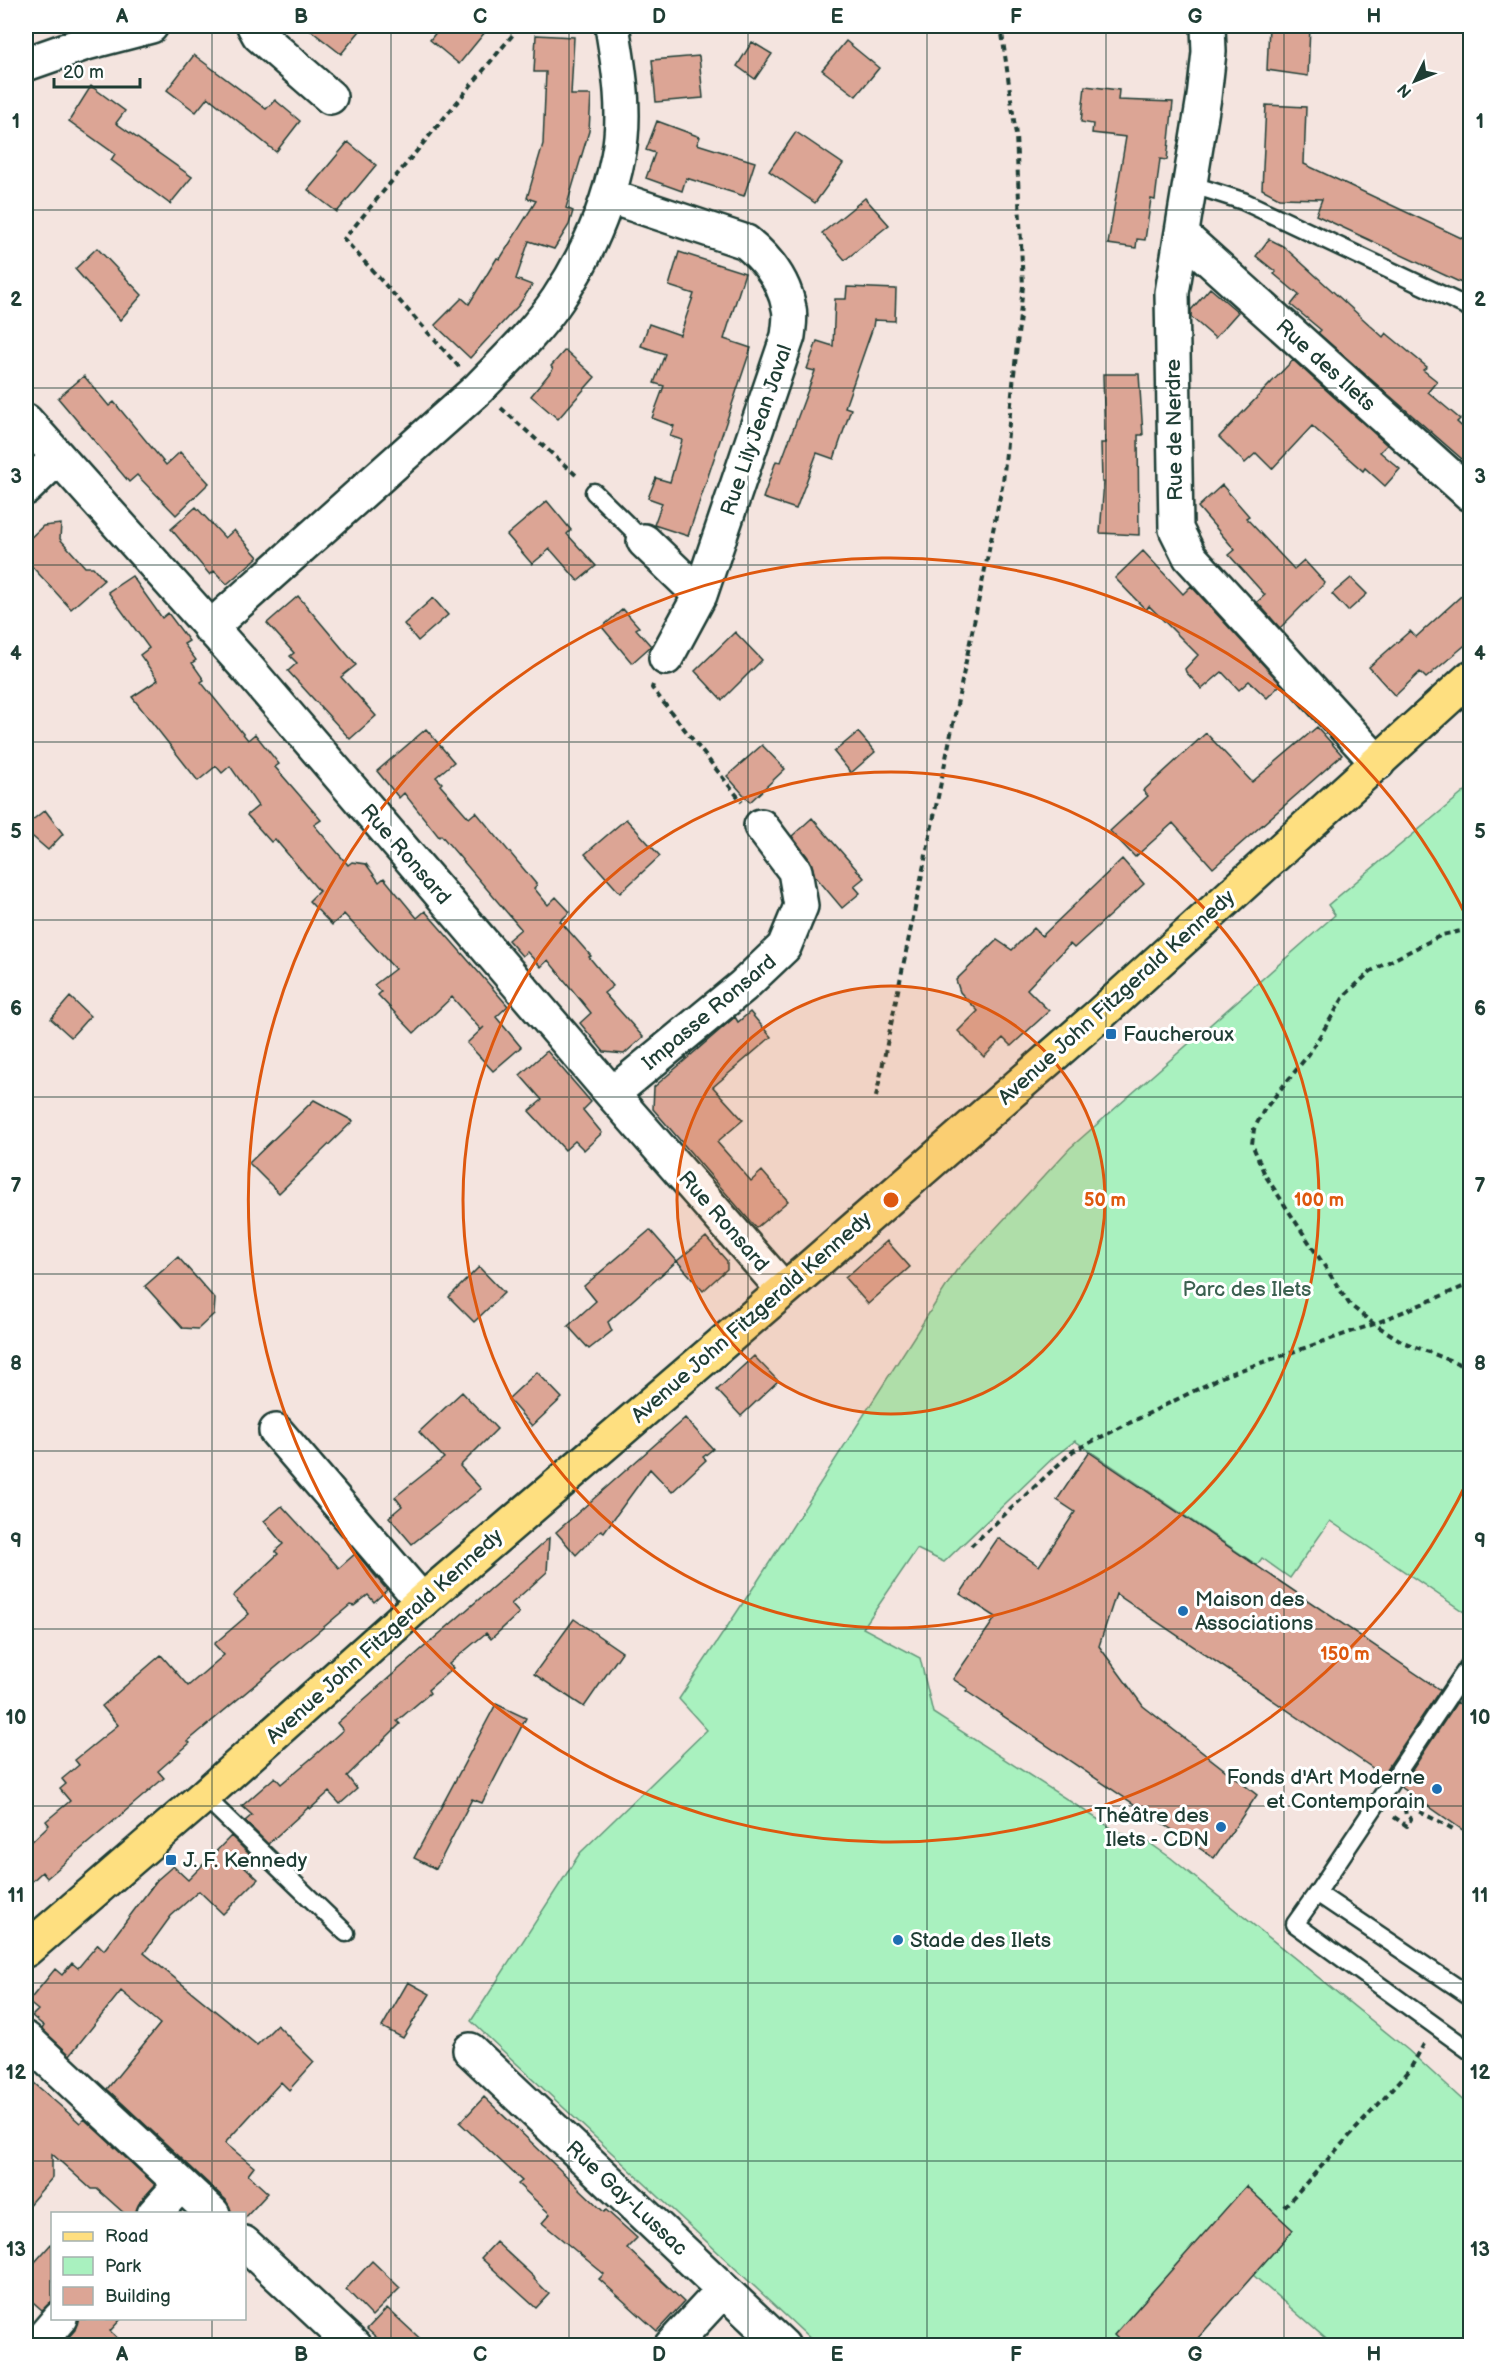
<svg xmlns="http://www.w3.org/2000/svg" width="1496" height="2371" font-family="'Balsamiq Sans',sans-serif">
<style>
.green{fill:#a9f1bf;stroke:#64977a;stroke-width:1.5}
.building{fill:#dca595;stroke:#1f3d34;stroke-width:1.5}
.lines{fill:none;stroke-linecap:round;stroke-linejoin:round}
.lane-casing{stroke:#1f3d34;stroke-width:21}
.street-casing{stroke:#1f3d34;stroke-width:38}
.primary-casing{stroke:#1f3d34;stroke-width:38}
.path{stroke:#1f3d34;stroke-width:4;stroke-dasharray:6 4.5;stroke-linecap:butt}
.lane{stroke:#fff;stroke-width:16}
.street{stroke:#fff;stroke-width:33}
.primary{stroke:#fedf80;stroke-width:33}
.grid{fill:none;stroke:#1f3d34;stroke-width:1.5;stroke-opacity:0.55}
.ring{fill:none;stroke:#de580e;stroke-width:3}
.poi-dot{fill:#1f6fb2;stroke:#fff;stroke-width:2}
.labels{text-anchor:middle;stroke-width:6;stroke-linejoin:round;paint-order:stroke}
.street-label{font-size:21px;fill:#1f3d34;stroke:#fff}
.poi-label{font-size:21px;fill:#1f3d34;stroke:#fff;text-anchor:start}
.park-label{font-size:21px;fill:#3b6150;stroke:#fff}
.centre{fill:#de580e;stroke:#fff;stroke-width:3}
.ring-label{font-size:18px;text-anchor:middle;font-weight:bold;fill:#de580e;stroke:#fff;stroke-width:6;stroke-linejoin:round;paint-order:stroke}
.neatline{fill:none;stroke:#1f3d34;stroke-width:2}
.grid-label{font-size:20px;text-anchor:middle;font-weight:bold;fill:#1f3d34}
</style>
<rect width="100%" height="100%" fill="#f4e4df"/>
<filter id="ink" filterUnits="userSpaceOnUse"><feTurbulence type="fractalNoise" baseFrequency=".0167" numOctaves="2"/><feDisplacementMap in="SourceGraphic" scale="12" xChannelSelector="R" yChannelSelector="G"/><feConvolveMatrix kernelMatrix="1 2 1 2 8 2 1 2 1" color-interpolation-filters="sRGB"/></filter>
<g filter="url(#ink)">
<path class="green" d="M 1470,787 L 1470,1616 L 1330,1521 L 1290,1578 L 1262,1558 L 1257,1565 L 1075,1441 L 1054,1457 L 944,1562 L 917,1549 L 863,1628 L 920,1658 L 933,1713 L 1116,1831 L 1148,1842 L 1171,1858 L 1408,2050 L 1470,2107 L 1470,2345 L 1333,2345 L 1253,2275 L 1191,2345 L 817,2345 L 471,2021 L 580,1853 L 707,1730 L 679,1699 L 757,1582 L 956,1271 L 1070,1148 L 1335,915 L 1328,905 Z"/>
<path class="building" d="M 305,26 L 364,26 L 341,54 Z
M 441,26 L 490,26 L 459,64 L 430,40 Z
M 1269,26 L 1310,26 L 1308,76 L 1267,70 Z
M 536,35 L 574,37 L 571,95 L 591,95 L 589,131 L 566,208 L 573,211 L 569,225 L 554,249 L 529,241 L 516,279 L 532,285 L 519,305 L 470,358 L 435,325 L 462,298 L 469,304 L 497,258 L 500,259 L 536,201 L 527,198 L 543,144 L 546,72 L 534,72 Z
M 846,41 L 879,68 L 856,96 L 822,70 Z
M 752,42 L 772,54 L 755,79 L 737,66 Z
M 194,55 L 266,109 L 275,100 L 300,121 L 276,152 L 208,97 L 196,112 L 167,90 Z
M 699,56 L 703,98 L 656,102 L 652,60 Z
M 91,86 L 125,111 L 116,123 L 192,177 L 170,204 L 111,160 L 115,154 L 69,121 Z
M 1085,86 L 1119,90 L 1118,100 L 1173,102 L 1167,160 L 1160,159 L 1155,200 L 1151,199 L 1145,240 L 1137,239 L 1136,248 L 1108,244 L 1126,137 L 1092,133 L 1093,124 L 1081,122 Z
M 1266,105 L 1306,107 L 1304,164 L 1470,242 L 1470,287 L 1316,215 L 1322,199 L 1279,198 L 1262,189 Z
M 657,121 L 700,137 L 697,144 L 755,162 L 744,196 L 686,178 L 682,191 L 646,178 L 655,153 L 646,150 Z
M 796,132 L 843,164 L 815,203 L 769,171 Z
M 348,142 L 376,165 L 337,212 L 308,190 Z
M 865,198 L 889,225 L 845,260 L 822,233 Z
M 1269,239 L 1283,246 L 1383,337 L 1386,333 L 1427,367 L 1423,370 L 1437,381 L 1428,392 L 1460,419 L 1457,422 L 1470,434 L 1470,466 L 1318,333 L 1321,330 L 1291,305 L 1299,295 L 1274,274 L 1276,272 L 1256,256 Z
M 97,248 L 142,295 L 120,320 L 75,269 Z
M 679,252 L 745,273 L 724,339 L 751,348 L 688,536 L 654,525 L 662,503 L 648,498 L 656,478 L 670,482 L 682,440 L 670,436 L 674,426 L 652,418 L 664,386 L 654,383 L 665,354 L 641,346 L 649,324 L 680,335 L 694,294 L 669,286 Z
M 847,287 L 896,289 L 895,321 L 874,320 L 873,327 L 845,407 L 851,409 L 834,459 L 817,453 L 796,509 L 763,498 L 776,461 L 781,462 L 815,371 L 807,369 L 817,341 L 833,346 L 835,299 L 846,299 Z
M 1210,288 L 1238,312 L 1215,338 L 1191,317 L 1191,310 Z
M 565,350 L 595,377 L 558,419 L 531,396 L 553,369 L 551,366 Z
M 1293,360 L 1387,445 L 1380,452 L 1400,469 L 1385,486 L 1365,468 L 1363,471 L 1312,426 L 1272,469 L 1256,453 L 1245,463 L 1219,437 Z
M 1103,374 L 1139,374 L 1143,435 L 1138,435 L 1139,535 L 1100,533 L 1104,482 L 1102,482 L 1101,443 L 1105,443 Z
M 84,376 L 109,406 L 114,402 L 166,465 L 180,452 L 209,483 L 176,515 L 137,475 L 129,482 L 58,398 Z
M 1222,485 L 1249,516 L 1246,518 L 1294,569 L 1304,560 L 1325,583 L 1280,628 L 1257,602 L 1265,595 L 1229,555 L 1235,550 L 1198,507 Z
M 547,501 L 571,530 L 567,534 L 596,566 L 578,581 L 550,549 L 532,564 L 507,535 Z
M 196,507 L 225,538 L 234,530 L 258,557 L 227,584 L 214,571 L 210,575 L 171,529 Z
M 61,524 L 60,539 L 85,567 L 93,567 L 104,580 L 71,609 L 26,560 L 26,542 L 43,526 Z
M 1143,551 L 1183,594 L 1191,586 L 1281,684 L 1267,698 L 1249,681 L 1239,690 L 1222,672 L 1202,689 L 1186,672 L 1185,669 L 1198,655 L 1149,606 L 1146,610 L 1115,578 Z
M 132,576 L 162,618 L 168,613 L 189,641 L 184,644 L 196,660 L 192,663 L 204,680 L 201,682 L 248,740 L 255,734 L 279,764 L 275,767 L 321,820 L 314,825 L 348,865 L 352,862 L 366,864 L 379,882 L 384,878 L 417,918 L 425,911 L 508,1006 L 496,1017 L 521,1047 L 493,1071 L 467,1043 L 484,1027 L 481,1030 L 452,997 L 414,1033 L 378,995 L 381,992 L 374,985 L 395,969 L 344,914 L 332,925 L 309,901 L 319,891 L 275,839 L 271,842 L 247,815 L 258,806 L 230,766 L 222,773 L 216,766 L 198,781 L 132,697 L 158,680 L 140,655 L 149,648 L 108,592 Z
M 1351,578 L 1367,594 L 1348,611 L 1332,594 Z
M 1470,588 L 1470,641 L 1426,678 L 1420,672 L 1395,696 L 1369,667 L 1410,631 L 1416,637 Z
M 298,596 L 356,665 L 341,677 L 376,716 L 350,739 L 288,671 L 297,663 L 290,656 L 294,653 L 267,623 Z
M 433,598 L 448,615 L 418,641 L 404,624 Z
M 623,609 L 639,627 L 636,629 L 651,646 L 632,663 L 602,627 Z
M 735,632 L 762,660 L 722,700 L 695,671 Z
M 1317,727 L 1342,755 L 1213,868 L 1173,823 L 1135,857 L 1110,831 L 1148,796 L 1143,791 L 1206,733 L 1252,782 Z
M 426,729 L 454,762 L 436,777 L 442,783 L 440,785 L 469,818 L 476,812 L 537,885 L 534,888 L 548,905 L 556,897 L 570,912 L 560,921 L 591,956 L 589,957 L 613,986 L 604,993 L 643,1037 L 624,1054 L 604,1052 L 580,1023 L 591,1013 L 548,960 L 541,967 L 527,952 L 522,956 L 508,940 L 521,929 L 441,835 L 439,837 L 404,793 L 399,798 L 377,771 Z
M 858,732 L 875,752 L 851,773 L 834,752 Z
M 762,745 L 785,769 L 750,802 L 727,776 Z
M 45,810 L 63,834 L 48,850 L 26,831 L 26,825 Z
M 812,818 L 864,878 L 854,886 L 860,893 L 842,908 L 815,876 L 810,860 L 792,836 Z
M 626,819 L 660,856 L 620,893 L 585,854 Z
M 1122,859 L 1144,884 L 1074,948 L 1070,944 L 1027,989 L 1049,1011 L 1011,1046 L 1003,1038 L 984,1057 L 958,1031 L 978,1011 L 960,992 L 956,980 L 997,940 L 1012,950 L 1034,928 L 1042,936 Z
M 70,997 L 90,1016 L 71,1037 L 51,1019 Z
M 750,1012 L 771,1037 L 713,1087 L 743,1120 L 717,1142 L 751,1181 L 762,1171 L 788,1201 L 756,1228 L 653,1109 L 654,1087 L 735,1017 L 738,1022 Z
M 547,1051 L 591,1102 L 583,1110 L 602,1133 L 584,1150 L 575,1141 L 565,1150 L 529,1111 L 542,1100 L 520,1075 Z
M 314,1100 L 353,1121 L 279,1193 L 249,1163 Z
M 650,1230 L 677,1261 L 608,1322 L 612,1331 L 589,1349 L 568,1326 L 596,1301 L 584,1286 Z
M 706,1237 L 727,1261 L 727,1269 L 703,1291 L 677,1261 Z
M 887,1241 L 910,1267 L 868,1304 L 845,1278 Z
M 178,1257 L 215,1299 L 214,1314 L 198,1329 L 183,1328 L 145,1286 Z
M 479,1267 L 504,1293 L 474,1322 L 449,1297 Z
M 754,1356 L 778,1381 L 741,1416 L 717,1390 Z
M 537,1372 L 562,1398 L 532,1426 L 508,1399 Z
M 462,1392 L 497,1429 L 460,1466 L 481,1489 L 412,1544 L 389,1517 L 402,1506 L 395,1497 L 444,1458 L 419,1432 Z
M 685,1418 L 713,1449 L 703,1457 L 706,1460 L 672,1492 L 650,1469 L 604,1532 L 601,1530 L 576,1555 L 556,1532 Z
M 1089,1452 L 1440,1690 L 1383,1775 L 1116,1594 L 1099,1646 L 1143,1706 L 1257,1795 L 1214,1858 L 966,1691 L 968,1689 L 953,1679 L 996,1617 L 960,1594 L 998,1538 L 1039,1566 L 1075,1512 L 1057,1500 Z
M 282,1506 L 339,1568 L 356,1553 L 387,1590 L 374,1602 L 368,1595 L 354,1606 L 350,1605 L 188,1741 L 190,1743 L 158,1771 L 164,1778 L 47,1878 L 42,1872 L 26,1887 L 26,1847 L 49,1825 L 46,1821 L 70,1801 L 60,1789 L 66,1784 L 62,1779 L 79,1765 L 75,1760 L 118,1725 L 102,1706 L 161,1655 L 188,1686 L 224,1655 L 214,1644 L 249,1614 L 233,1596 L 278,1554 L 275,1551 L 283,1544 L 264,1521 Z
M 549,1538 L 547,1572 L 511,1604 L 519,1613 L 491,1639 L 486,1633 L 449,1664 L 453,1668 L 428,1690 L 430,1693 L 397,1721 L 400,1724 L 347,1776 L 357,1789 L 340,1804 L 329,1792 L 310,1809 L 309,1807 L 268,1844 L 245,1821 L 252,1815 L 242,1806 L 275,1777 L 281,1784 L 314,1756 L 343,1730 L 337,1723 Z
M 574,1619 L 622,1652 L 584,1707 L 534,1674 Z
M 1457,1702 L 1470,1711 L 1470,1835 L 1401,1787 Z
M 496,1704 L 526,1718 L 482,1803 L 472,1799 L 436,1869 L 414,1858 Z
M 231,1836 L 253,1858 L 244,1866 L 258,1879 L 223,1914 L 199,1891 L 171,1916 L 144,1953 L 257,2045 L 277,2025 L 314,2062 L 289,2090 L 281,2082 L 225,2143 L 254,2167 L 248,2175 L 268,2193 L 245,2218 L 244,2214 L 231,2214 L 226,2200 L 107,2089 L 160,2024 L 121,1991 L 70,2055 L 42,2029 L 44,2026 L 32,2016 L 38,2010 L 28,2002 L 55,1969 L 62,1975 L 72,1963 L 78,1968 L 98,1944 L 104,1950 L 157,1880 L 173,1866 L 188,1880 Z
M 408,1982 L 430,1994 L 403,2038 L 382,2027 Z
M 26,2076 L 80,2123 L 84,2119 L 155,2185 L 140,2202 L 136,2214 L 125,2214 L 97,2189 L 91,2189 L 52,2154 L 52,2178 L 26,2208 Z
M 484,2097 L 604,2212 L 606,2210 L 637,2238 L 627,2248 L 684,2302 L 657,2331 L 599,2279 L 604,2274 L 542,2223 L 550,2214 L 518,2184 L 522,2181 L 460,2123 Z
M 1246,2186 L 1293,2230 L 1191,2346 L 1125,2346 L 1114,2335 Z
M 496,2242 L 535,2278 L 534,2279 L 549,2294 L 536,2308 L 481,2258 Z
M 52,2243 L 52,2301 L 42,2310 L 26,2296 L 26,2272 Z
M 372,2261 L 400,2288 L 372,2316 L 346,2289 Z
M 387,2308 L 428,2346 L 386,2346 L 367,2329 Z
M 78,2319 L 121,2319 L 110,2331 L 126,2346 L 61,2346 L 75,2330 Z"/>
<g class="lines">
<defs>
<path id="lane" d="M 1190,184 L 1243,201 L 1470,308
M 594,492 L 644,541
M 204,1796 L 346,1933
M 1317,1893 L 1470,1664
M 1470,1996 L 1317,1893 L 1295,1924 L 1470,2051"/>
<path id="street" d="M 254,26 L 259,35 L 330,97
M 1208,26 L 1209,52 L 1204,97 L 1172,293 L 1176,529 L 1190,557 L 1378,763
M 26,64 L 86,43 L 151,26
M 608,196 L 746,242 C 767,259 784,280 789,308 C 791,316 789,327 788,336 L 700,595 L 666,658
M 1182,235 L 1470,494
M 26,421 L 249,670 L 612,1094 L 783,1289
M 26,488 L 57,458
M 644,541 L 700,595
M 210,628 L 479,388 C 506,360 536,332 558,299 C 586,257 608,207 618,157 C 627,114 619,68 612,26
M 612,1094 L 743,986 L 784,947 L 801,906 L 795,871 L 761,826
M 276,1431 L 422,1601
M 26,2039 L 213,2214
M 470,2050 L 783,2346
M 154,2214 L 181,2184
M 244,2243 L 354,2346
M 36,2346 L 60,2318
M 671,2346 L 723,2290"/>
<path id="primary" d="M 26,1950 L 204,1796 L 422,1601 L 805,1272 L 1097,1017 L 1470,678"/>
</defs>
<use href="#lane" class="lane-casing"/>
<use href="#street" class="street-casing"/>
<use href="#primary" class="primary-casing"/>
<path class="path" d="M 459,367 L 344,239 L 520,26
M 501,408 L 578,477
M 653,685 L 652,688 L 742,802
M 1470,929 L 1442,935 L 1371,971 L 1345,995 L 1309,1054 L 1264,1110 L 1254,1129 L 1252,1144 L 1265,1175 L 1350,1305 L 1374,1324 L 1403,1342 L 1457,1363 L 1470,1372
M 876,1097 L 1003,482 L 1023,286 L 1016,135 L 1001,26
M 971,1546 L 1073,1451 L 1226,1375 L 1374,1324 L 1470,1284
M 1394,1817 L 1407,1826 L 1411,1819 L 1406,1815 L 1405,1810 L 1411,1806 C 1424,1816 1439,1820 1453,1829
M 1284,2207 L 1409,2071 L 1424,2044"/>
<use href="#lane" class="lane"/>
<use href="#street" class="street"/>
<use href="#primary" class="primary"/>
</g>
</g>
<path class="grid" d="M 212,26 L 212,2214M 391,26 L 391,2346M 569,26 L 569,2346M 748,26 L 748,2346M 927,26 L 927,2346M 1106,26 L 1106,2346M 1284,26 L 1284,2346M 26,210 L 1470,210M 26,388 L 1470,388M 26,565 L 1470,565M 26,742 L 1470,742M 26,920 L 1470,920M 26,1097 L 1470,1097M 26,1274 L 1470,1274M 26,1451 L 1470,1451M 26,1629 L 1470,1629M 26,1806 L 1470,1806M 26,1983 L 1470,1983M 26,2161 L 1470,2161M 212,2318 L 212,2346"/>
<circle cx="891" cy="1200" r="214" fill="#de580e" fill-opacity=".12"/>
<g class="ring">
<circle cx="891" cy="1200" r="214"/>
<circle cx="891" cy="1200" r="428"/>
<path d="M1470 1476A642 642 0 1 1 1470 924"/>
</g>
<g class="poi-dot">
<rect x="1105" y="1028" width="12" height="12" rx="3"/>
<circle cx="1183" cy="1611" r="6"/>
<circle cx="1437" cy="1789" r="6"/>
<circle cx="1221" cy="1827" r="6"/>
<rect x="165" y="1854" width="12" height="12" rx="3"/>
<circle cx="898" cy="1940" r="6"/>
</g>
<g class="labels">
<g class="street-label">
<text transform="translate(1326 365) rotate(42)" y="7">Rue des Ilets</text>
<text transform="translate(756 430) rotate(-71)" y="7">Rue Lily Jean Javal</text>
<text transform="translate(1174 430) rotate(-91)" y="7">Rue de Nerdre</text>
<text transform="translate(406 854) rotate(49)" y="7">Rue Ronsard</text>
<text transform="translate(1116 997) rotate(-42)" y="7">Avenue John Fitzgerald Kennedy</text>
<text transform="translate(709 1012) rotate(-40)" y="7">Impasse Ronsard</text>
<text transform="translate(724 1221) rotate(49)" y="7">Rue Ronsard</text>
<text transform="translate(751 1317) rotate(-41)" y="7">Avenue John Fitzgerald Kennedy</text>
<text transform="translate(384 1636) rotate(-42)" y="7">Avenue John Fitzgerald Kennedy</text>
<text transform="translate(627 2198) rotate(43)" y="7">Rue Gay-Lussac</text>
</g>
<g class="poi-label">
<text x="1123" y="1041">Faucheroux</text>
<text x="1195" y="1606">Maison des<tspan x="1195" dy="24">Associations</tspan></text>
<text x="1425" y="1784" text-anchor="end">Fonds d'Art Moderne<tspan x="1425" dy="24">et Contemporain</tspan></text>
<text x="1209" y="1822" text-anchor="end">Théâtre des<tspan x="1209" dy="24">Ilets - CDN</tspan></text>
<text x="183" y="1867">J. F. Kennedy</text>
<text x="910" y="1947">Stade des Ilets</text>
</g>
<g class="park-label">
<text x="1247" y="1296">Parc des Ilets</text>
</g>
</g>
<circle cx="891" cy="1200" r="9" class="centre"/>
<g class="ring-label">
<text x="1105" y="1206">50 m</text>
<text x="1319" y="1206">100 m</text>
<text x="1345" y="1660">150 m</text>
</g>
<rect width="1496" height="2371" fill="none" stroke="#fff" stroke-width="66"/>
<rect x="51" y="2212" width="195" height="108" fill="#ffffff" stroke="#a5b1ae" stroke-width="1.5"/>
<rect x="63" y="2232" width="30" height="9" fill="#fedf80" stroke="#a5b1ae" stroke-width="1.5"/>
<text x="105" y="2242" font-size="18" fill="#1f3d34">Road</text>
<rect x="63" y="2257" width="30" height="18" fill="#a9f1bf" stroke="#a5b1ae" stroke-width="1.5"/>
<text x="105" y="2272" font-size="18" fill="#1f3d34">Park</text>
<rect x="63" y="2287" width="30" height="18" fill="#dca595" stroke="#a5b1ae" stroke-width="1.5"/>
<text x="105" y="2302" font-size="18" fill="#1f3d34">Building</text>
<g transform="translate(1415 81) rotate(227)" stroke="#ffffff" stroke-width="4.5" paint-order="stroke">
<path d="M0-4.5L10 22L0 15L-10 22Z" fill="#1f3d34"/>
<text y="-9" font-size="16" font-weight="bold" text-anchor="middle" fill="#1f3d34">N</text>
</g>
<path d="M54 78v9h86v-9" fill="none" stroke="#1f3d34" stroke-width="3"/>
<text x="63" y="78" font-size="18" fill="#1f3d34" stroke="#ffffff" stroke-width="4.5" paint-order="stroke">20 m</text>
<rect x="33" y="33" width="1430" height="2305" class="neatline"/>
<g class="grid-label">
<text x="122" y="23">A</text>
<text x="301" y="23">B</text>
<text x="480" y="23">C</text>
<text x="659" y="23">D</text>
<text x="837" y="23">E</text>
<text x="1016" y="23">F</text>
<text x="1195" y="23">G</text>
<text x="1374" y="23">H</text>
<text x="16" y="128">1</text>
<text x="1480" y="128">1</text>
<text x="16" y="306">2</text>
<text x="1480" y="306">2</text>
<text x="16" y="483">3</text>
<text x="1480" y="483">3</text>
<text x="16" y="660">4</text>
<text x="1480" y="660">4</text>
<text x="16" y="838">5</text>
<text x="1480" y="838">5</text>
<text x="16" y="1015">6</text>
<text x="1480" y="1015">6</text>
<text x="16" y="1192">7</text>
<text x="1480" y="1192">7</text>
<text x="16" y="1370">8</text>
<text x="1480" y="1370">8</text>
<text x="16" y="1547">9</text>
<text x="1480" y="1547">9</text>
<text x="16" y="1724">10</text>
<text x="1480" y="1724">10</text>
<text x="16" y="1902">11</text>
<text x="1480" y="1902">11</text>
<text x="16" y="2079">12</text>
<text x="1480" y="2079">12</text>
<text x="16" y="2256">13</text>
<text x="1480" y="2256">13</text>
<text x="122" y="2361">A</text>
<text x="301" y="2361">B</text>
<text x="480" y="2361">C</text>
<text x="659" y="2361">D</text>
<text x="837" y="2361">E</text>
<text x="1016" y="2361">F</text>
<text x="1195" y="2361">G</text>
<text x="1374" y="2361">H</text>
</g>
</svg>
